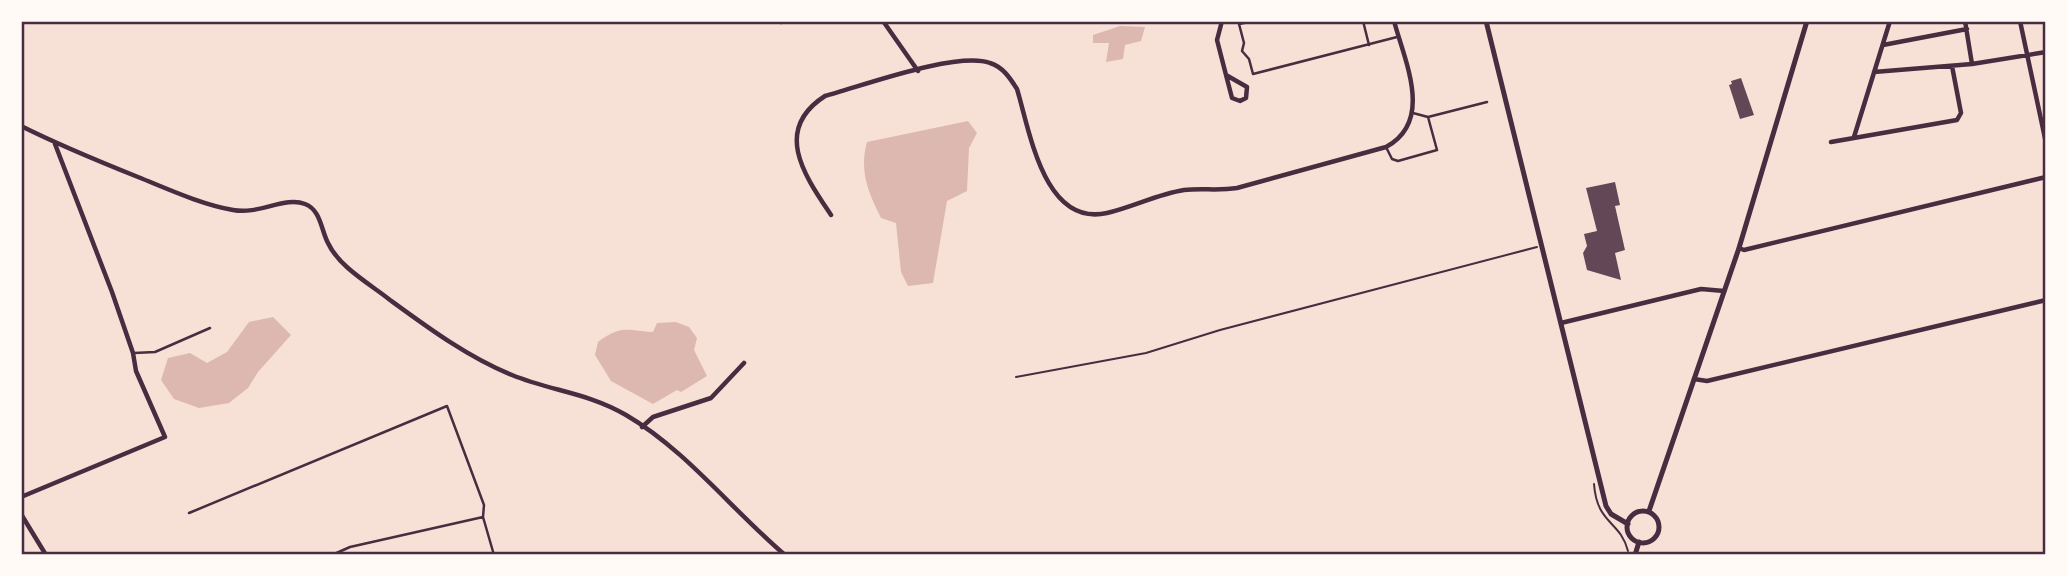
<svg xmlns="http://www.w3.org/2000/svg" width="2067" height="576" font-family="'PT Serif',serif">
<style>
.water{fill:#dcb8b0}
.building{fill:#644757}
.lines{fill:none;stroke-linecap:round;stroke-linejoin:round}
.path{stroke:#4a2c40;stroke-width:2}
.service{stroke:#4a2c40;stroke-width:2.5}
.minor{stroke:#4a2c40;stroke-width:4.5}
.tertiary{stroke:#4a2c40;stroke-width:5}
.neatline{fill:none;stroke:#4a2c40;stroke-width:2.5}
</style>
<rect width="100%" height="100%" fill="#f7e1d7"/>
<path class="water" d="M 1120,26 L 1145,27 L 1141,41 L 1125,45 L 1123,59 L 1106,62 L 1109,43 L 1093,43 L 1093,35 Z
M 968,121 L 977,133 L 969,148 L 967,191 L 947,201 L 933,283 L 908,286 L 901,272 L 896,223 L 881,218 C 868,192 859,171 867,142 Z
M 273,317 L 291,335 L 258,372 L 248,388 L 229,403 L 199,408 L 174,399 L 161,380 L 168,358 L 190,353 L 207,363 L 227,352 L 249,322 Z
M 676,322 L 689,327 L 697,338 L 694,350 L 707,376 L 681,392 L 677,390 L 653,404 L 611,381 L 595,355 L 598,342 C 622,324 628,331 653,332 L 657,323 Z"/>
<path class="building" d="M 1741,78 L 1754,115 L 1740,119 L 1729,85 L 1732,84 L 1731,81 Z
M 1615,182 L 1620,205 L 1615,206 L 1625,250 L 1615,253 L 1621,280 L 1587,270 L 1583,253 L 1587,246 L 1584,234 L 1597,231 L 1586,188 Z"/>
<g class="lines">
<path class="path" d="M 1016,377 L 1146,353 L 1220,330 L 1537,247
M 1594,484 C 1597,525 1620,520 1628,551"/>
<path class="service" d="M 1254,21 L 1239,24 L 1244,43 L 1242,51 L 1249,59 L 1253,74 L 1397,37
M 1363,21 L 1369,45
M 1428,117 L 1487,102
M 1386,147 L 1392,159 L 1398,161 L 1437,150 L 1428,117 L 1413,113
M 134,353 L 155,352 L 210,328
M 189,513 L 447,406 L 484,505 L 483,517
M 332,555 L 350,547 L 483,517 L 494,555"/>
<path class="minor" d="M 883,21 L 918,71
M 1222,21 L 1217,40 L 1226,75
M 1965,21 L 1972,64
M 2020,21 L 2046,143
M 781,22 L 786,21
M 1883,45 L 1967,29
M 1874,72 L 1972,64 L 2046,52
M 1226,75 L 1247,87 L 1246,98 L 1240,101 L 1232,98 Z
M 21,126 C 59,145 98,161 138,177 C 168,189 200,204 233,210 C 259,215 285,196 305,204 C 321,210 321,230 328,243 C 339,267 370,284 390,300 C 427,327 469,358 512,375 C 551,391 589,393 626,415 C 686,450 732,510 785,555
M 1854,137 L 1890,21
M 1831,142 L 1957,120 L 1961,113 L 1952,66
M 831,215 C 805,176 772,130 825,96 C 862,86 957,51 990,63 C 1003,67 1010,78 1017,89 C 1030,132 1044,227 1107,213 C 1133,207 1158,194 1184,190 C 1202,188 1219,191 1237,188 L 1386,147 C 1434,121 1405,62 1394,21
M 1739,248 L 1744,250 L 2046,177
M 1561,323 L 1701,289 L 1724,291
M 1694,379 L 1707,381 L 2046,300
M 642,427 L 653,417 L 711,398 L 744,363
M 21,497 L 165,437 L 136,371 L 133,353 L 112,292 L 55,144
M 21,514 L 46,555"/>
<path class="tertiary" d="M 1486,21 L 1606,506 L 1611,514 L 1628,524
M1627 527a16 16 0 1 1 32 0a16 16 0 1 1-32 0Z
M 1649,511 L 1739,248 L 1807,21
M 1635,555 L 1639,542"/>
</g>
<rect width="2067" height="576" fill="none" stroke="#fffaf5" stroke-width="46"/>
<rect x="23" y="23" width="2021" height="530" class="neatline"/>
</svg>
